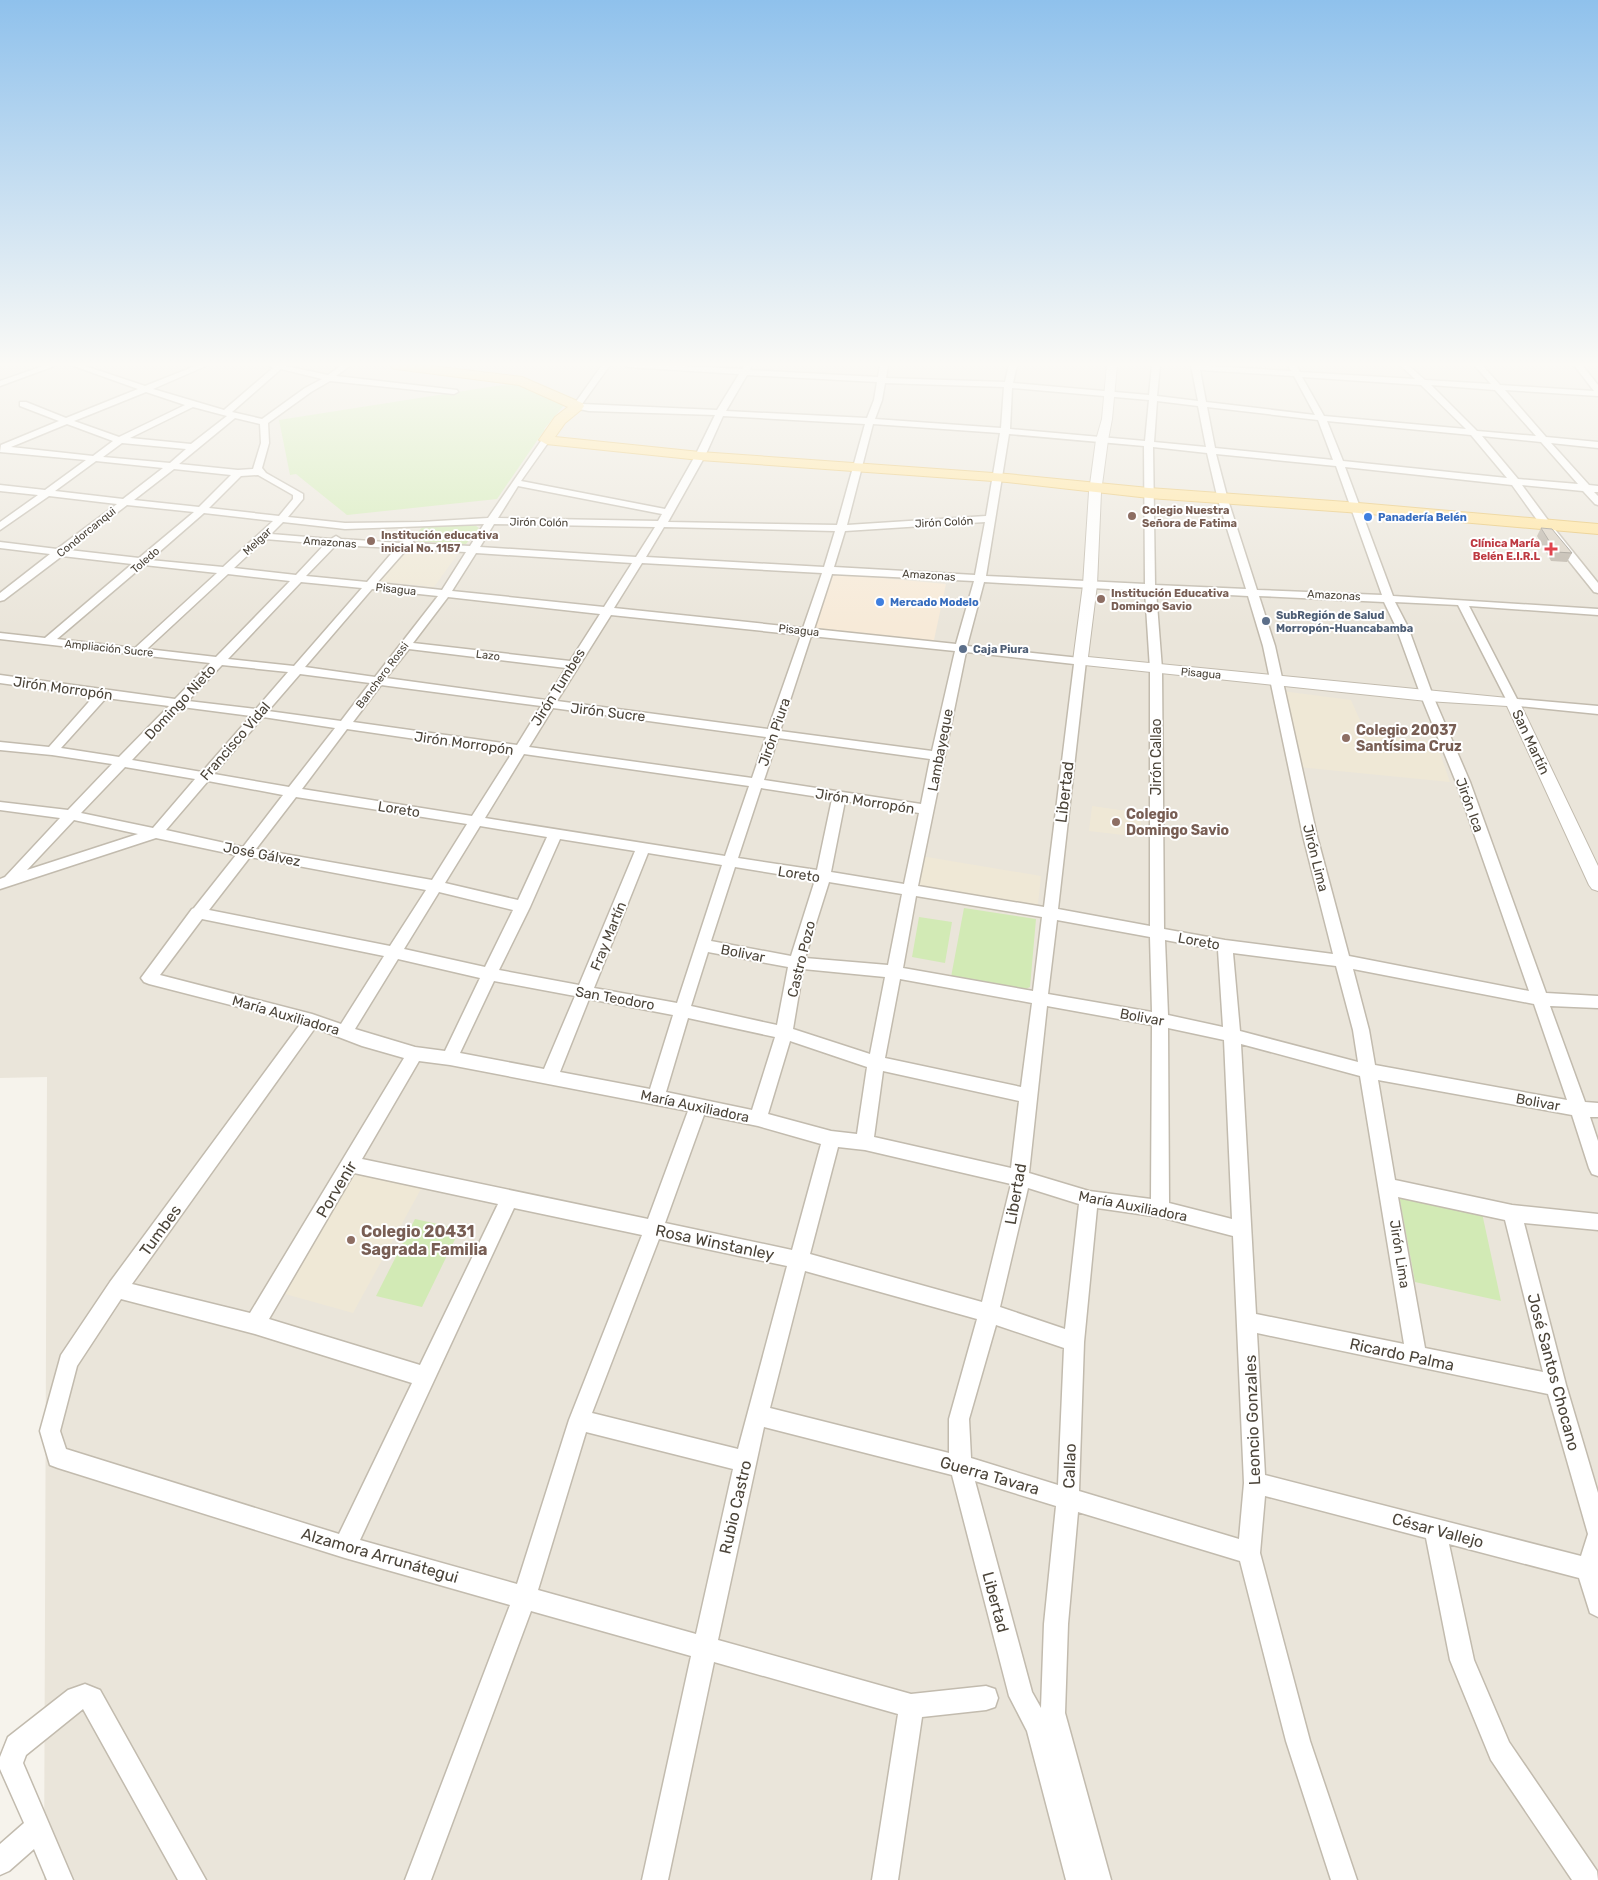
<svg xmlns="http://www.w3.org/2000/svg" width="1598" height="1880" font-family="Rubik,sans-serif">
<style>
.residential{fill:#eae5da}
.commercial{fill:#f7ead8}
.education{fill:#efe8d6}
.green{fill:#d2eab5}
.lines{fill:none;stroke-linecap:round;stroke-linejoin:round}
.minor-casing{stroke:#c2bbae;stroke-width:3}
.tertiary-casing{stroke:#c2bbae;stroke-width:2}
.primary-casing{stroke:#e6c16a;stroke-width:2}
.minor{fill:#fff;fill-rule:evenodd}
.tertiary{fill:#fff;fill-rule:evenodd}
.primary{fill:#ffe39c;fill-rule:evenodd}
.wall{fill:#bab2a6}
.building{fill:#d8cfc1;stroke:#979187}
.education-dot{fill:#8d6e63;stroke:#fff;stroke-width:2}
.shop-dot{fill:#3f7fe0;stroke:#fff;stroke-width:2}
.health-dot{fill:#e0444e;stroke:#fff;stroke-width:2}
.service-dot{fill:#5c6f8a;stroke:#fff;stroke-width:2}
.labels{text-anchor:middle;stroke-width:4;stroke-linejoin:round;paint-order:stroke}
.far-education-label{font-size:11px;font-weight:bold;fill:#785e54;stroke:#fff;text-anchor:start}
.far-shop-label{font-size:11px;font-weight:bold;fill:#366cbe;stroke:#fff;text-anchor:start}
.far-street-label{font-size:11px;fill:#4b4439;stroke:#fff}
.far-health-label{font-size:11px;font-weight:bold;fill:#be3a42;stroke:#fff;text-anchor:end}
.far-service-label{font-size:11px;font-weight:bold;fill:#4e5e75;stroke:#fff;text-anchor:start}
.street-label{font-size:14px;fill:#4b4439;stroke:#fff}
.education-label{font-size:14px;font-weight:bold;fill:#785e54;stroke:#fff;text-anchor:start}
.near-street-label{font-size:16px;fill:#4b4439;stroke:#fff}
.near-education-label{font-size:16px;font-weight:bold;fill:#785e54;stroke:#fff;text-anchor:start}
</style>
<rect width="100%" height="100%" fill="#f6f3ec"/>
<path class="residential" d="M 0,365 L 1598,365 L 1598,1880 L 44,1880 L 47,1077 L 0,1078 Z"/>
<path class="commercial" d="M 828,573 L 946,584 L 934,640 L 928,641 L 809,627 Z"/>
<path class="education" d="M 406,548 L 436,551 L 460,551 L 434,587 L 378,581 Z
M 1282,691 L 1351,700 L 1366,734 L 1436,742 L 1450,782 L 1298,767 Z
M 1092,806 L 1141,813 L 1141,837 L 1089,831 Z
M 921,856 L 1041,876 L 1038,904 L 1034,907 L 914,885 Z
M 351,1170 L 422,1187 L 353,1313 L 278,1292 Z"/>
<path class="green" d="M 515,383 L 566,403 L 544,429 L 545,431 L 543,432 L 497,499 L 347,515 L 296,474 L 290,475 L 279,420 Z
M 423,526 L 476,526 L 479,528 L 466,544 L 411,541 Z
M 964,908 L 1036,919 L 1030,987 L 1021,991 L 951,977 Z
M 919,917 L 952,922 L 945,963 L 912,957 Z
M 1399,1195 L 1482,1213 L 1501,1301 L 1415,1282 Z
M 415,1219 L 460,1229 L 422,1307 L 376,1296 Z"/>
<g class="lines">
<defs>
<path id="minor" d="M 46,365 L 57,365 L 0,386 L 0,381 Z
M 71,365 L 82,365 L 145,386 L 198,365 L 208,365 L 153,389 L 224,410 L 273,368 L 268,365 L 281,365 L 328,375 L 342,365 L 351,365 L 336,376 L 457,390 L 458,392 L 454,394 L 330,381 L 311,392 L 268,423 L 269,443 L 262,468 L 266,473 L 303,494 L 303,499 L 288,517 L 345,523 L 421,522 L 488,518 L 543,438 L 546,437 L 550,440 L 521,481 L 665,509 L 695,456 L 715,415 L 589,411 L 574,408 L 573,406 L 602,365 L 610,365 L 582,404 L 717,410 L 739,374 L 628,367 L 624,365 L 664,365 L 742,369 L 745,365 L 751,365 L 750,370 L 878,377 L 880,365 L 888,365 L 886,378 L 1005,382 L 1009,365 L 1017,365 L 1013,383 L 1149,395 L 1152,365 L 1160,365 L 1157,396 L 1198,401 L 1191,365 L 1291,371 L 1288,365 L 1296,365 L 1300,372 L 1415,379 L 1400,365 L 1408,365 L 1425,380 L 1491,384 L 1474,365 L 1482,365 L 1500,385 L 1594,391 L 1574,365 L 1582,365 L 1598,385 L 1598,396 L 1505,390 L 1546,437 L 1598,442 L 1598,448 L 1551,443 L 1589,485 L 1598,486 L 1598,492 L 1594,492 L 1598,496 L 1598,505 L 1595,504 L 1583,491 L 1522,485 L 1553,527 L 1598,583 L 1598,593 L 1594,592 L 1545,531 L 1512,485 L 1345,467 L 1393,596 L 1598,609 L 1598,615 L 1469,606 L 1517,699 L 1598,706 L 1598,714 L 1509,705 L 1458,605 L 1395,602 L 1408,627 L 1433,696 L 1470,782 L 1546,993 L 1598,996 L 1598,1008 L 1550,1006 L 1585,1102 L 1598,1103 L 1598,1117 L 1590,1117 L 1598,1141 L 1598,1176 L 1592,1174 L 1589,1168 L 1572,1115 L 1378,1080 L 1395,1180 L 1512,1205 L 1598,1214 L 1598,1230 L 1524,1223 L 1566,1385 L 1598,1493 L 1598,1617 L 1590,1613 L 1579,1578 L 1449,1544 L 1474,1660 L 1509,1742 L 1597,1871 L 1598,1880 L 1572,1880 L 1491,1760 L 1450,1660 L 1426,1538 L 1265,1496 L 1260,1553 L 1310,1741 L 1357,1880 L 1331,1880 L 1286,1741 L 1240,1561 L 1078,1512 L 1068,1624 L 1065,1713 L 1111,1880 L 1066,1880 L 1027,1731 L 1009,1696 L 952,1475 L 764,1427 L 718,1640 L 911,1694 L 986,1686 L 995,1689 L 998,1698 L 995,1707 L 986,1710 L 922,1717 L 898,1880 L 872,1880 L 898,1714 L 714,1662 L 668,1880 L 642,1880 L 691,1656 L 531,1611 L 431,1880 L 405,1880 L 510,1605 L 345,1558 L 58,1468 L 50,1465 L 40,1431 L 61,1355 L 110,1282 L 301,1023 L 149,984 L 144,982 L 141,978 L 192,909 L 194,908 L 236,855 L 156,838 L 0,889 L 0,879 L 5,877 L 60,818 L 0,810 L 0,802 L 68,810 L 112,764 L 52,755 L 0,750 L 0,742 L 49,747 L 94,696 L 0,683 L 0,675 L 175,699 L 210,663 L 0,639 L 0,633 L 45,638 L 132,564 L 62,556 L 4,600 L 0,601 L 0,593 L 50,554 L 0,548 L 0,542 L 57,549 L 117,504 L 49,496 L 0,530 L 0,522 L 38,495 L 0,491 L 0,485 L 45,490 L 86,460 L 0,452 L 1,445 L 59,421 L 20,406 L 20,402 L 26,402 L 66,418 L 138,389 ZM 281,369 L 322,379 L 305,388 L 262,419 L 232,412 ZM 1200,370 L 1294,376 L 1315,415 L 1206,402 ZM 747,375 L 877,382 L 874,400 L 867,418 L 726,411 ZM 1302,377 L 1421,385 L 1466,429 L 1324,416 ZM 885,383 L 1004,387 L 1001,428 L 875,419 L 882,400 ZM 1431,385 L 1495,390 L 1536,436 L 1477,431 ZM 1012,388 L 1149,400 L 1145,441 L 1010,429 ZM 146,392 L 185,405 L 119,437 L 74,421 ZM 1157,401 L 1198,406 L 1206,447 L 1154,442 ZM 193,407 L 227,416 L 191,444 L 130,438 ZM 1207,407 L 1318,420 L 1333,460 L 1215,448 ZM 723,416 L 865,424 L 837,525 L 668,522 L 705,456 ZM 235,418 L 260,424 L 261,443 L 253,469 L 238,470 L 179,464 ZM 1327,421 L 1471,435 L 1507,478 L 1343,461 ZM 67,424 L 113,441 L 93,456 L 11,447 ZM 873,424 L 1000,433 L 986,516 L 847,525 ZM 1009,434 L 1144,446 L 1145,584 L 986,576 ZM 1482,436 L 1541,442 L 1578,484 L 1518,479 ZM 122,443 L 186,449 L 170,463 L 103,457 ZM 1153,447 L 1207,453 L 1218,500 L 1246,589 L 1155,585 ZM 1216,454 L 1336,466 L 1382,595 L 1257,590 L 1228,500 ZM 96,461 L 163,468 L 123,499 L 55,491 ZM 174,469 L 231,475 L 199,507 L 134,500 ZM 258,475 L 293,495 L 293,499 L 279,516 L 209,508 L 241,476 ZM 518,486 L 662,514 L 658,521 L 498,518 ZM 127,505 L 194,512 L 139,558 L 69,550 ZM 204,513 L 273,521 L 223,567 L 150,560 ZM 283,522 L 345,529 L 484,524 L 470,546 L 412,543 L 414,540 L 409,537 L 401,543 L 341,539 L 336,536 L 331,539 L 271,534 ZM 985,522 L 975,575 L 834,567 L 845,531 ZM 494,524 L 655,527 L 636,557 L 480,547 ZM 664,527 L 835,531 L 824,567 L 646,557 ZM 265,539 L 325,544 L 296,575 L 234,568 ZM 336,545 L 396,548 L 367,582 L 306,576 ZM 407,549 L 466,552 L 442,590 L 377,583 ZM 476,553 L 632,563 L 604,607 L 452,591 ZM 642,563 L 822,573 L 803,628 L 614,608 ZM 144,565 L 217,573 L 135,648 L 57,639 ZM 228,574 L 290,581 L 216,657 L 147,649 ZM 832,574 L 974,581 L 956,644 L 814,629 ZM 301,582 L 362,588 L 294,666 L 228,659 ZM 984,582 L 1145,591 L 1150,669 L 1150,926 L 1058,909 L 1086,661 L 1080,658 L 967,646 ZM 372,589 L 438,596 L 375,677 L 305,667 ZM 1156,591 L 1248,596 L 1263,646 L 1303,836 L 1333,954 L 1225,940 L 1164,929 L 1162,669 ZM 1259,596 L 1384,602 L 1396,627 L 1421,696 L 1456,782 L 1529,991 L 1349,956 L 1317,836 L 1275,646 ZM 448,597 L 600,614 L 570,661 L 413,643 ZM 611,615 L 801,635 L 768,729 L 557,701 ZM 811,636 L 955,651 L 932,751 L 780,731 ZM 409,649 L 566,668 L 546,700 L 386,678 ZM 966,652 L 1074,664 L 1044,907 L 918,886 ZM 222,665 L 288,672 L 256,709 L 188,701 ZM 300,674 L 370,683 L 341,721 L 268,711 ZM 381,685 L 541,706 L 517,745 L 353,722 ZM 106,698 L 169,706 L 119,757 L 61,748 ZM 182,707 L 251,716 L 202,772 L 132,760 ZM 553,708 L 766,737 L 752,778 L 529,747 ZM 263,717 L 335,728 L 289,787 L 214,774 ZM 347,729 L 512,753 L 472,816 L 302,789 ZM 778,738 L 930,759 L 921,804 L 764,780 ZM 524,754 L 749,786 L 725,856 L 485,818 ZM 125,767 L 195,779 L 153,828 L 81,813 ZM 208,781 L 283,795 L 243,847 L 166,830 ZM 761,788 L 832,799 L 817,870 L 738,858 ZM 296,797 L 467,824 L 432,880 L 256,849 ZM 845,801 L 919,813 L 904,884 L 831,872 ZM 74,820 L 138,834 L 27,870 ZM 480,826 L 547,837 L 518,900 L 445,883 ZM 560,839 L 635,851 L 579,985 L 499,970 L 530,907 ZM 648,853 L 722,865 L 677,1003 L 594,988 ZM 250,857 L 426,890 L 390,946 L 209,910 ZM 735,867 L 815,880 L 791,956 L 711,941 ZM 829,882 L 902,894 L 888,965 L 805,958 ZM 439,892 L 513,910 L 485,967 L 404,949 ZM 916,896 L 1042,917 L 1033,991 L 903,968 ZM 202,919 L 384,956 L 341,1024 L 312,1014 L 160,975 ZM 1057,920 L 1150,937 L 1152,1012 L 1048,994 ZM 1165,940 L 1218,950 L 1223,1027 L 1168,1015 ZM 708,952 L 788,967 L 777,1025 L 691,1006 ZM 1233,953 L 1336,966 L 1353,1030 L 1358,1062 L 1240,1031 ZM 398,959 L 480,978 L 445,1051 L 415,1047 L 355,1029 ZM 803,969 L 885,977 L 870,1054 L 793,1029 ZM 1353,969 L 1534,1004 L 1567,1100 L 1375,1065 L 1369,1030 ZM 900,979 L 1032,1003 L 1021,1087 L 885,1058 ZM 494,981 L 575,996 L 544,1069 L 460,1053 ZM 589,999 L 673,1015 L 650,1089 L 560,1072 ZM 1047,1006 L 1152,1025 L 1151,1199 L 1089,1191 L 1029,1173 ZM 688,1018 L 775,1037 L 752,1110 L 666,1092 ZM 315,1028 L 362,1046 L 404,1058 L 250,1313 L 132,1284 ZM 1168,1028 L 1224,1040 L 1232,1219 L 1169,1203 ZM 790,1041 L 867,1067 L 857,1134 L 831,1131 L 768,1114 ZM 1241,1044 L 1360,1076 L 1404,1344 L 1256,1314 ZM 419,1061 L 450,1065 L 688,1111 L 648,1219 L 362,1159 ZM 883,1071 L 1019,1101 L 1011,1168 L 874,1137 ZM 704,1115 L 758,1126 L 821,1144 L 792,1250 L 665,1223 ZM 838,1147 L 865,1150 L 1011,1184 L 982,1302 L 810,1254 ZM 354,1173 L 498,1204 L 420,1365 L 269,1319 ZM 1028,1188 L 1079,1204 L 1065,1329 L 1000,1307 ZM 1398,1197 L 1505,1220 L 1543,1372 L 1425,1348 ZM 514,1208 L 642,1235 L 569,1420 L 517,1584 L 360,1540 ZM 1097,1208 L 1160,1217 L 1233,1236 L 1244,1483 L 1239,1539 L 1079,1491 L 1084,1342 ZM 659,1239 L 787,1266 L 738,1449 L 592,1413 ZM 805,1271 L 977,1319 L 949,1419 L 949,1453 L 770,1408 ZM 121,1299 L 255,1334 L 412,1383 L 339,1534 L 66,1449 L 60,1431 L 77,1366 ZM 996,1325 L 1064,1348 L 1058,1485 L 971,1458 L 969,1419 ZM 1257,1333 L 1548,1394 L 1588,1534 L 1581,1556 L 1265,1475 ZM 586,1432 L 733,1469 L 696,1634 L 538,1590 ZM 975,1481 L 1056,1506 L 1044,1624 L 1041,1708 L 1032,1692 Z
M 85,1684 L 100,1690 L 206,1880 L 178,1880 L 83,1709 L 26,1755 L 23,1763 L 73,1880 L 47,1880 L 34,1849 L 9,1871 L 0,1875 L 0,1844 L 24,1823 L 0,1769 L 0,1757 L 8,1737 L 68,1690 Z"/>
<path id="tertiary" d="M 1107,365 L 1117,365 L 1112,419 L 1108,440 L 1101,492 L 1097,585 L 1088,657 L 1518,699 L 1598,866 L 1598,891 L 1592,889 L 1589,885 L 1507,706 L 1427,701 L 1075,664 L 1073,661 L 1083,585 L 1089,492 L 1096,440 L 1102,419 Z"/>
<path id="primary" d="M 390,365 L 424,365 L 522,377 L 582,403 L 584,406 L 582,409 L 565,423 L 555,437 L 700,452 L 1007,474 L 1149,488 L 1347,502 L 1598,524 L 1598,534 L 1347,512 L 1149,498 L 1007,482 L 700,460 L 546,444 L 539,440 L 555,417 L 568,407 L 519,385 L 396,369 L 392,368 Z"/>
</defs>
<use href="#minor" class="minor-casing"/>
<use href="#tertiary" class="tertiary-casing"/>
<use href="#primary" class="primary-casing"/>
<use href="#minor" class="minor"/>
<use href="#tertiary" class="tertiary"/>
<use href="#primary" class="primary"/>
</g>
<path class="wall" d="M 1541,528 L 1572,553 L 1567,562 L 1551,561 L 1537,536 Z"/>
<path class="building" d="M 1541,528 L 1552,529 L 1572,553 L 1556,552 Z"/>
<linearGradient id="sky" x2="0" y2="1"><stop stop-color="#8fc1ec"/><stop offset="0.58" stop-color="#fbfaf6"/><stop offset="1" stop-color="#fbfaf6" stop-opacity="0"/></linearGradient>
<rect width="1598" height="628" fill="url(#sky)"/>
<g class="education-dot">
<circle cx="1132" cy="516" r="5"/>
<circle cx="371" cy="541" r="5"/>
<circle cx="1101" cy="599" r="5"/>
<circle cx="1346" cy="738" r="5"/>
<circle cx="1116" cy="822" r="5"/>
<circle cx="351" cy="1240" r="5"/>
</g>
<g class="shop-dot">
<circle cx="1368" cy="517" r="5"/>
<circle cx="880" cy="602" r="5"/>
</g>
<path class="health-dot" d="M1548.5 541.5h5v5h5v5h-5v5h-5v-5h-5v-5h5z"/>
<g class="service-dot">
<circle cx="1266" cy="621" r="5"/>
<circle cx="963" cy="649" r="5"/>
</g>
<g class="labels">
<g class="far-education-label">
<text x="1142" y="514">Colegio Nuestra<tspan x="1142" dy="13">Señora de Fatima</tspan></text>
<text x="381" y="539">Institución educativa<tspan x="381" dy="13">inicial No. 1157</tspan></text>
<text x="1111" y="597">Institución Educativa<tspan x="1111" dy="13">Domingo Savio</tspan></text>
</g>
<g class="far-shop-label">
<text x="1378" y="521">Panadería Belén</text>
<text x="890" y="606">Mercado Modelo</text>
</g>
<g class="far-street-label">
<text transform="translate(539 522) rotate(1)" y="4">Jirón Colón</text>
<text transform="translate(944 522) rotate(-3)" y="4">Jirón Colón</text>
<text transform="translate(86 532) rotate(-39)" y="4">Condorcanqui</text>
<text transform="translate(257 541) rotate(-43)" y="4">Melgar</text>
<text transform="translate(330 542) rotate(4)" y="4">Amazonas</text>
<text transform="translate(145 560) rotate(-41)" y="4">Toledo</text>
<text transform="translate(929 575) rotate(4)" y="4">Amazonas</text>
<text transform="translate(396 589) rotate(6)" y="4">Pisagua</text>
<text transform="translate(1334 595) rotate(3)" y="4">Amazonas</text>
<text transform="translate(799 630) rotate(6)" y="4">Pisagua</text>
<text transform="translate(109 648) rotate(6)" y="4">Ampliación Sucre</text>
<text transform="translate(488 655) rotate(7)" y="4">Lazo</text>
<text transform="translate(1201 673) rotate(5)" y="4">Pisagua</text>
<text transform="translate(382 675) rotate(-53)" y="4">Banchero Rossi</text>
</g>
<g class="far-health-label">
<text x="1540" y="547">Clínica María<tspan x="1540" dy="13">Belén E.I.R.L</tspan></text>
</g>
<g class="far-service-label">
<text x="1276" y="619">SubRegión de Salud<tspan x="1276" dy="13">Morropón-Huancabamba</tspan></text>
<text x="973" y="653">Caja Piura</text>
</g>
<g class="street-label">
<text transform="translate(558 687) rotate(-58)" y="5">Jirón Tumbes</text>
<text transform="translate(63 688) rotate(8)" y="5">Jirón Morropón</text>
<text transform="translate(180 702) rotate(-47)" y="5">Domingo Nieto</text>
<text transform="translate(608 712) rotate(7)" y="5">Jirón Sucre</text>
<text transform="translate(774 732) rotate(-71)" y="5">Jirón Piura</text>
<text transform="translate(235 741) rotate(-49)" y="5">Francisco Vidal</text>
<text transform="translate(1531 742) rotate(65)" y="5">San Martín</text>
<text transform="translate(464 743) rotate(8)" y="5">Jirón Morropón</text>
<text transform="translate(940 750) rotate(-79)" y="5">Lambayeque</text>
<text transform="translate(1156 757) rotate(-90)" y="5">Jirón Callao</text>
<text transform="translate(865 801) rotate(9)" y="5">Jirón Morropón</text>
<text transform="translate(1470 805) rotate(70)" y="5">Jirón Ica</text>
<text transform="translate(399 809) rotate(9)" y="5">Loreto</text>
<text transform="translate(262 854) rotate(11)" y="5">José Gálvez</text>
<text transform="translate(1316 858) rotate(76)" y="5">Jirón Lima</text>
<text transform="translate(799 874) rotate(9)" y="5">Loreto</text>
<text transform="translate(608 936) rotate(-68)" y="5">Fray Martín</text>
<text transform="translate(1199 941) rotate(10)" y="5">Loreto</text>
<text transform="translate(743 953) rotate(11)" y="5">Bolivar</text>
<text transform="translate(801 959) rotate(-76)" y="5">Castro Pozo</text>
<text transform="translate(615 998) rotate(10)" y="5">San Teodoro</text>
<text transform="translate(286 1015) rotate(16)" y="5">María Auxiliadora</text>
<text transform="translate(1142 1017) rotate(10)" y="5">Bolivar</text>
<text transform="translate(1538 1102) rotate(10)" y="5">Bolivar</text>
<text transform="translate(695 1106) rotate(12)" y="5">María Auxiliadora</text>
<text transform="translate(1133 1206) rotate(11)" y="5">María Auxiliadora</text>
<text transform="translate(1400 1254) rotate(81)" y="5">Jirón Lima</text>
</g>
<g class="education-label">
<text x="1356" y="735">Colegio 20037<tspan x="1356" dy="16">Santísima Cruz</tspan></text>
<text x="1126" y="819">Colegio<tspan x="1126" dy="16">Domingo Savio</tspan></text>
</g>
<g class="near-street-label">
<text transform="translate(1064 792) rotate(-83)" y="6">Libertad</text>
<text transform="translate(336 1189) rotate(-59)" y="6">Porvenir</text>
<text transform="translate(1015 1194) rotate(-80)" y="6">Libertad</text>
<text transform="translate(160 1230) rotate(-54)" y="6">Tumbes</text>
<text transform="translate(715 1242) rotate(12)" y="6">Rosa Winstanley</text>
<text transform="translate(1402 1354) rotate(12)" y="6">Ricardo Palma</text>
<text transform="translate(1554 1372) rotate(75)" y="6">José Santos Chocano</text>
<text transform="translate(1252 1420) rotate(-92)" y="6">Leoncio Gonzales</text>
<text transform="translate(1069 1466) rotate(-88)" y="6">Callao</text>
<text transform="translate(990 1475) rotate(16)" y="6">Guerra Tavara</text>
<text transform="translate(735 1507) rotate(-77)" y="6">Rubio Castro</text>
<text transform="translate(1438 1530) rotate(15)" y="6">César Vallejo</text>
<text transform="translate(380 1555) rotate(16)" y="6">Alzamora Arrunátegui</text>
<text transform="translate(996 1602) rotate(75)" y="6">Libertad</text>
</g>
<g class="near-education-label">
<text x="361" y="1237">Colegio 20431<tspan x="361" dy="18">Sagrada Familia</tspan></text>
</g>
</g>
</svg>
